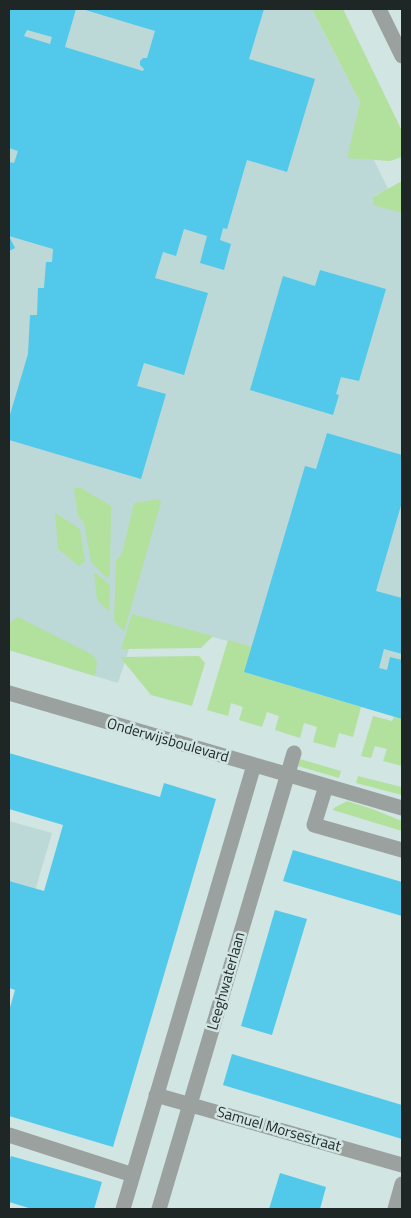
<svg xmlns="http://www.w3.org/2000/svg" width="411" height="1218" font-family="'Titillium Web',sans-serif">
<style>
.built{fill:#bdd9d7}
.green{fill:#b2e09d}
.building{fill:#52c9ea;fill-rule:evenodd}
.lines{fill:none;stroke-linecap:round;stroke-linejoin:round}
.minor{stroke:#9ba19e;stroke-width:15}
.labels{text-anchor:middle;stroke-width:5;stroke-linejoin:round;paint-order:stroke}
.street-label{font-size:15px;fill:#1f2626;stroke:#d1e5e3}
</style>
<rect width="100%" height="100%" fill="#d1e5e3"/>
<path class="built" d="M 9,9 L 312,9 L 360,102 L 348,157 L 374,160 L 388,189 L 374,196 L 402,201 L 402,719 L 244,672 L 251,647 L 139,618 L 118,683 L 9,650 Z
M 9,821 L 52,833 L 9,980 Z"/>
<path class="green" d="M 312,9 L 343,9 L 402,131 L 402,157 L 390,161 L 347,158 L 360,102 Z
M 402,181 L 402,213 L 373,205 L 373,197 Z
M 74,488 L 81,488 L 111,506 L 110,576 L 106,577 L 91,562 L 84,522 L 78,516 Z
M 159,499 L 161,502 L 124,632 L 114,621 L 116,560 L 122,554 L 134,503 Z
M 57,514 L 80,529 L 85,561 L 79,566 L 58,549 L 55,515 Z
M 96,573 L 110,585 L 109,612 L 97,599 L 94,574 Z
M 132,614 L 213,636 L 201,648 L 121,649 Z
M 18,617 L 93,655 L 97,663 L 95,676 L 9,650 L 9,623 Z
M 228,640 L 252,647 L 244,672 L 361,707 L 353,737 L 339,733 L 335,748 L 313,742 L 317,727 L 304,723 L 300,738 L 275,730 L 279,716 L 267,712 L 262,727 L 239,720 L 243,707 L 231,703 L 228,716 L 207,710 Z
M 199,656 L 205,663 L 192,706 L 151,695 L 120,657 Z
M 373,716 L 392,721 L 394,717 L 402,719 L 402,766 L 383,761 L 387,749 L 375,746 L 371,758 L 361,756 Z
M 300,759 L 341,771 L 339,778 L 298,766 Z
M 358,776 L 402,787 L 402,795 L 356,783 Z
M 347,801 L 372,809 L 402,821 L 402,831 L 333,810 L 334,808 Z"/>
<path class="building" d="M 9,9 L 76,9 L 65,47 L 143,71 L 144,69 L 140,65 L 140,61 L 143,58 L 147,58 L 155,31 L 82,9 L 264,9 L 249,59 L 315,79 L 287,172 L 247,160 L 227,229 L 223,228 L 220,240 L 231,244 L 224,270 L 200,263 L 207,236 L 184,229 L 176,256 L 163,252 L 155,278 L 208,293 L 184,375 L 144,363 L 137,386 L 166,394 L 141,479 L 9,440 L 9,418 L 28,354 L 30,315 L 37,315 L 38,288 L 44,288 L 46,262 L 52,262 L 53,249 L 9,236 L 15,248 L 9,251 L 9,162 L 14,163 L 18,151 L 9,148 ZM 27,30 L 52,37 L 50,44 L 24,36 Z
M 320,270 L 386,289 L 359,381 L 341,377 L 336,394 L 339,395 L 333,415 L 250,390 L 283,276 L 315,286 Z
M 327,433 L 402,455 L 402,502 L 376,591 L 402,598 L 402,654 L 384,649 L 379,668 L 387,670 L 390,657 L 402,660 L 402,719 L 244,672 L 305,466 L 316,469 Z
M 9,753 L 160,797 L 164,783 L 216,799 L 113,1147 L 9,1116 L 9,1011 L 15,990 L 9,988 L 9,881 L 44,891 L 63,825 L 9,809 Z
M 293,850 L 402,882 L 402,916 L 283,881 Z
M 275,910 L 307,919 L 272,1035 L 241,1026 Z
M 232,1054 L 402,1105 L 402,1139 L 223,1085 Z
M 11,1156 L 102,1182 L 94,1209 L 32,1209 L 9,1202 L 9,1162 Z
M 280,1173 L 326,1187 L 320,1209 L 269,1209 Z"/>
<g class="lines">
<path class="minor" d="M 379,9 L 402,56
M 9,693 L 402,808
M 326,786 L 314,825 L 402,850
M 156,1095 L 402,1165
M 9,1135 L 133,1175
M 123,1209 L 254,765
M 159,1209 L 294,753
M 395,1209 L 402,1184"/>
</g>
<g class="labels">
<g class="street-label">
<text transform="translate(168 740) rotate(16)" y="5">Onderwijsboulevard</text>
<text transform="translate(226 981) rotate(-74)" y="5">Leeghwaterlaan</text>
<text transform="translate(279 1129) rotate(16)" y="5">Samuel Morsestraat</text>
</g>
</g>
<rect width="411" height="1218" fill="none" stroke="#1f2626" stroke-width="20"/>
</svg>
